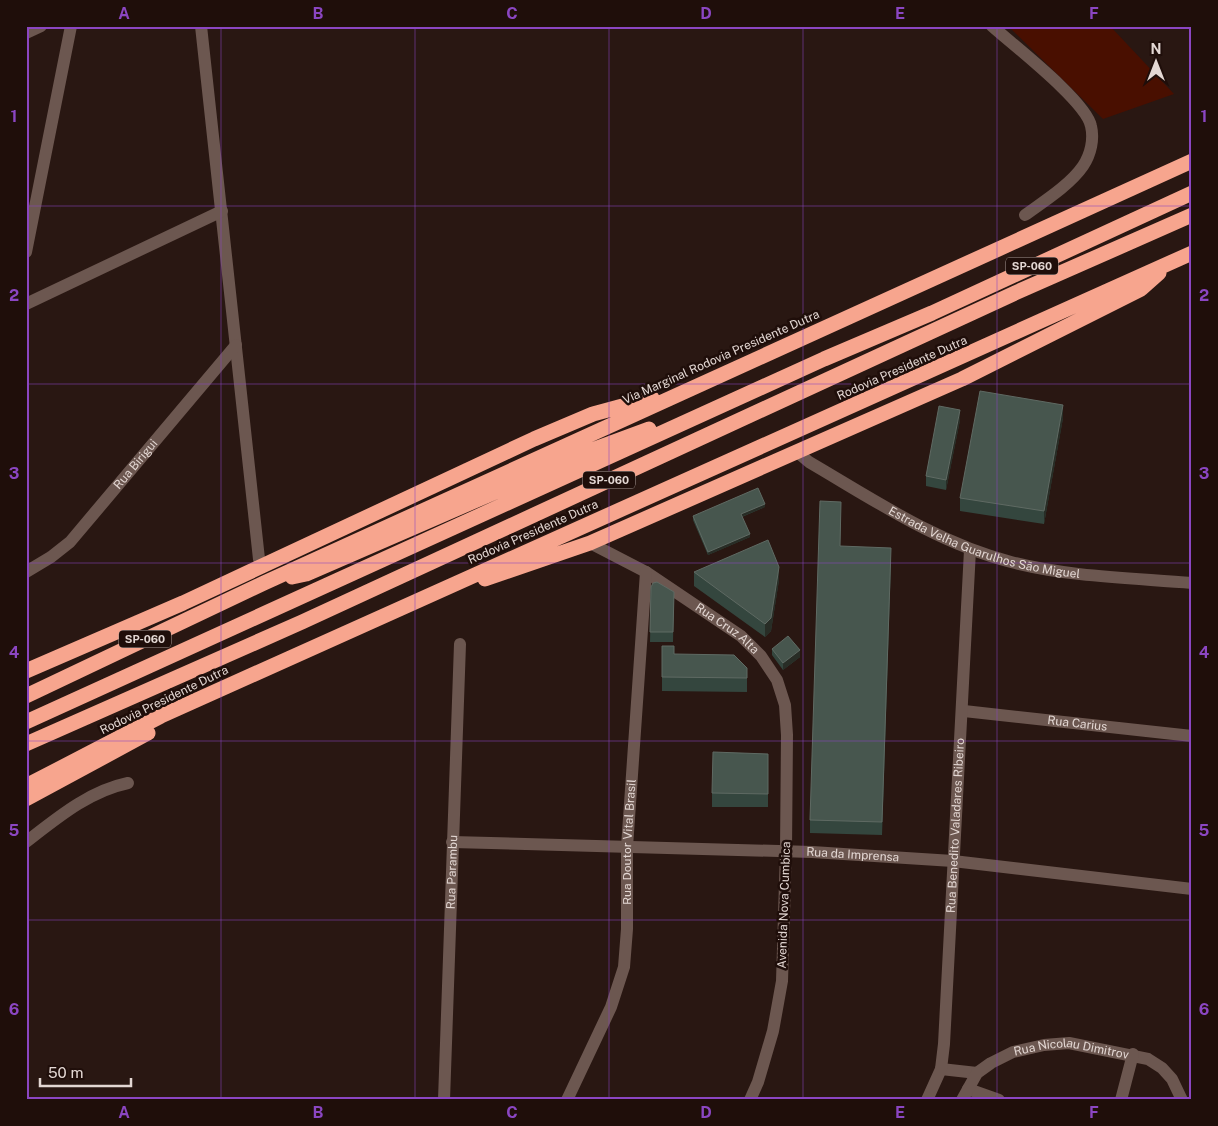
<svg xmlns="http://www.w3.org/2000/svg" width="1218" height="1126" font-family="'Public Sans',sans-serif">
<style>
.green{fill:#490f00}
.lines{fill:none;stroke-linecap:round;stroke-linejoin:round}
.minor{stroke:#6c5750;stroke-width:12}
.highway{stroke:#f7a58e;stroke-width:15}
.wall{fill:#34463e}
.shaded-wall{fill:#282d26}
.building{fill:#47564e;stroke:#5f6a63}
.grid{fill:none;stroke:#8b46c2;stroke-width:1;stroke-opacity:0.55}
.labels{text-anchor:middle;stroke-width:5;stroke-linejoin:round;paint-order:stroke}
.shield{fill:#1f0e0a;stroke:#a89b97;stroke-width:1}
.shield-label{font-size:11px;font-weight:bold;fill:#e3d7d3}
.street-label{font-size:12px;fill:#e3d7d3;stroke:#1f0e0a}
.neatline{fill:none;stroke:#8b46c2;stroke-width:2}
.grid-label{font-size:16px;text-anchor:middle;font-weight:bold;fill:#8b46c2}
</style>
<rect width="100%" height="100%" fill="#291712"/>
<path class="green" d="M 1008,26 L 1110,26 L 1174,94 L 1103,119 Z"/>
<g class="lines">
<g class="minor">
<path d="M 201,26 L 259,559"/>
<path d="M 992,26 C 1013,45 1086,101 1091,126 C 1094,139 1091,154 1083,166 C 1070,185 1043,202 1025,215"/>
<path d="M 26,33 L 41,26"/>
<path d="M 26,252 L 71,26"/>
<path d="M 26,304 L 222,211"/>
<path id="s1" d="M 796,451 L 809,462 C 874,500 937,543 1011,562 C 1069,577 1132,578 1192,583"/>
<path id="s2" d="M 590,543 L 646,572 L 741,636 L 761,656 L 777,680 L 785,705 L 787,735 L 786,850 L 782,981 L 773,1031 L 758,1082 L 750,1100"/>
<path id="s3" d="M 26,572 L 51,557 L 70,542 L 236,345"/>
<path id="s4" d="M 964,711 L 1192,736"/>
<path d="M 26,842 C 57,818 89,791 128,783"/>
<path id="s5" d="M 452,842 L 812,852 L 953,861 L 1192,889"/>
<path d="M 941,1069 L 977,1073"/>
<path d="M 968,1089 L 999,1100"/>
<path id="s6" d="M 444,1100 L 460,644"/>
<path id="s7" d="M 567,1100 L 611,1007 L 624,967 L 627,929 L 627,847 L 646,572"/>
<path id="s8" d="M 927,1100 L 941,1069 L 944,1044 L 970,550"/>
<path id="s9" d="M 962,1100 L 977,1073 L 991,1063 L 1013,1052 L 1044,1045 L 1069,1043 L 1148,1059 L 1162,1068 L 1172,1079 L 1182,1100"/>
<path d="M 1121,1100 L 1133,1054"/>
</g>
<path class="highway" d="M 292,577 L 306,574 L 592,450 L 649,429
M 485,579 L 590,543 L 962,379 L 1141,289 L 1159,273
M 26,671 L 183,603 L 534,439 L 593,414 L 652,398
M 26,696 L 264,583 L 1192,161
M 26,722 L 824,359 L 932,313 L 1192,193
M 26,744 L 302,622 L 1015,293 L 1192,215
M 26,786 L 161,716 L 1192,253
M 26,799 L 148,733"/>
</g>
<path class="wall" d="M 1063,418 L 1044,524 L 960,511 L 960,498 Z
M 960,420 L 946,490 L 926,486 L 926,476 Z
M 765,507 L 742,517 L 750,537 L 708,555 L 693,520 L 693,516 Z
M 841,515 L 840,546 L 891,561 L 882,835 L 810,833 L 810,820 Z
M 694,572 L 779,580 L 771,631 L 765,637 L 694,586 Z
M 651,587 L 674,592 L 673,642 L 650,642 Z
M 662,646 L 674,654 L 747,668 L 747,692 L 662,691 Z
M 772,649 L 800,657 L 783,670 L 772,655 Z
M 768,754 L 768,807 L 712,807 L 712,793 Z"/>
<path class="shaded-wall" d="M 1063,405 L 1063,418 L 1044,524 L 1044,511 Z
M 960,410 L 960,420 L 946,490 L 946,480 Z
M 765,504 L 765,507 L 741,517 L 741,514 Z
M 750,534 L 750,537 L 708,555 L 708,552 Z
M 891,548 L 891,561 L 882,835 L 882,822 Z
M 779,567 L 779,580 L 771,631 L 765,637 L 765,624 Z
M 800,650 L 800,657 L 783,670 L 783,663 Z"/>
<path class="building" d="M 980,391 L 1063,405 L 1044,511 L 960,498 Z
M 939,406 L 960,410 L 946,480 L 926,476 Z
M 758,488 L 765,504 L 741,514 L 750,534 L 708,552 L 693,516 Z
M 820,501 L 841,502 L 840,546 L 891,548 L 882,822 L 810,820 Z
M 768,540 L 779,567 L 771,618 L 765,624 L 694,572 Z
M 657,582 L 674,592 L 673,632 L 650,632 L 651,587 L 653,583 Z
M 788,636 L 800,650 L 783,663 L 772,649 Z
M 662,646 L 674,646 L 674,654 L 734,655 L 747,668 L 747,678 L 662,677 Z
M 713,752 L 768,754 L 768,794 L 712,793 Z"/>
<path class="grid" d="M 221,26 L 221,1100M 415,26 L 415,1100M 609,26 L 609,1100M 803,26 L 803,1100M 997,26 L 997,1100M 26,206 L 1192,206M 26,384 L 1192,384M 26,563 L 1192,563M 26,741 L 1192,741M 26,920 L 1192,920"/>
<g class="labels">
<g class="shield">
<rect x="1006" y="257.5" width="52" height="17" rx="4"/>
<rect x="583" y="471.5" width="52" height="17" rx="4"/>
<rect x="119" y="630.5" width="52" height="17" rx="4"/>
</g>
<g class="shield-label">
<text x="1032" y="270">SP-060</text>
<text x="609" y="484">SP-060</text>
<text x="145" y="643">SP-060</text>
</g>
<g class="street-label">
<text transform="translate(721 357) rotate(-24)" y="4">Via Marginal Rodovia Presidente Dutra</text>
<text transform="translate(902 368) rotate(-24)" y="4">Rodovia Presidente Dutra</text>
<text dy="4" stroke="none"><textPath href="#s3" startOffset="155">Rua Birigui</textPath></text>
<text transform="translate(533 532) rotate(-24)" y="4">Rodovia Presidente Dutra</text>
<text dy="4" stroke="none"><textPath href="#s1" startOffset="212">Estrada Velha Guarulhos São Miguel</textPath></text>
<text dy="4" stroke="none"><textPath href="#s2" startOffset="162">Rua Cruz Alta</textPath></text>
<text transform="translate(164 700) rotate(-26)" y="4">Rodovia Presidente Dutra</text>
<text dy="4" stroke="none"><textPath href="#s4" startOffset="114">Rua Carius</textPath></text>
<text dy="4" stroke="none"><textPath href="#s8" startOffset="278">Rua Benedito Valadares Ribeiro</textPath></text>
<text dy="4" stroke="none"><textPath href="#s7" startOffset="270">Rua Doutor Vital Brasil</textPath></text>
<text dy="4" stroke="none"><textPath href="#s5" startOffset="401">Rua da Imprensa</textPath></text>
<text dy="4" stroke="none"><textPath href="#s6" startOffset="228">Rua Parambu</textPath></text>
<text transform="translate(784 905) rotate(-88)" y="4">Avenida Nova Cumbica</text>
<text dy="4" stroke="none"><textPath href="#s9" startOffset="132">Rua Nicolau Dimitrov</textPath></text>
</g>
</g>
<rect width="1218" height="1126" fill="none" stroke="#1f0e0a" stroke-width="55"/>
<g transform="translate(1156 62)" stroke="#1f0e0a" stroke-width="4" paint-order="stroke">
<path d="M0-4L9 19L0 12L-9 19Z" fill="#e3d7d3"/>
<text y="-8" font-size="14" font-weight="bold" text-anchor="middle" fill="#e3d7d3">N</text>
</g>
<path d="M40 1078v8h91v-8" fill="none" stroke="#e3d7d3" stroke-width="2.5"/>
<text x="48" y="1078" font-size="15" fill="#e3d7d3" stroke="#1f0e0a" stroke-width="4" paint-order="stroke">50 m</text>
<rect x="28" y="28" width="1162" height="1070" class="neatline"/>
<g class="grid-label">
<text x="124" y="19">A</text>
<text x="318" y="19">B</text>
<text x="512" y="19">C</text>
<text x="706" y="19">D</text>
<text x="900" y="19">E</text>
<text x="1094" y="19">F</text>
<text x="14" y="122">1</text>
<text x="1204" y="122">1</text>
<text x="14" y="301">2</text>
<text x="1204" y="301">2</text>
<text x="14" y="479">3</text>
<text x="1204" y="479">3</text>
<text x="14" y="658">4</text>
<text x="1204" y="658">4</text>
<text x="14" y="836">5</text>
<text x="1204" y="836">5</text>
<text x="14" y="1015">6</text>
<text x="1204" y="1015">6</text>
<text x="124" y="1118">A</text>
<text x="318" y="1118">B</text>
<text x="512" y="1118">C</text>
<text x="706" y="1118">D</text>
<text x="900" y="1118">E</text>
<text x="1094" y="1118">F</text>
</g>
</svg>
